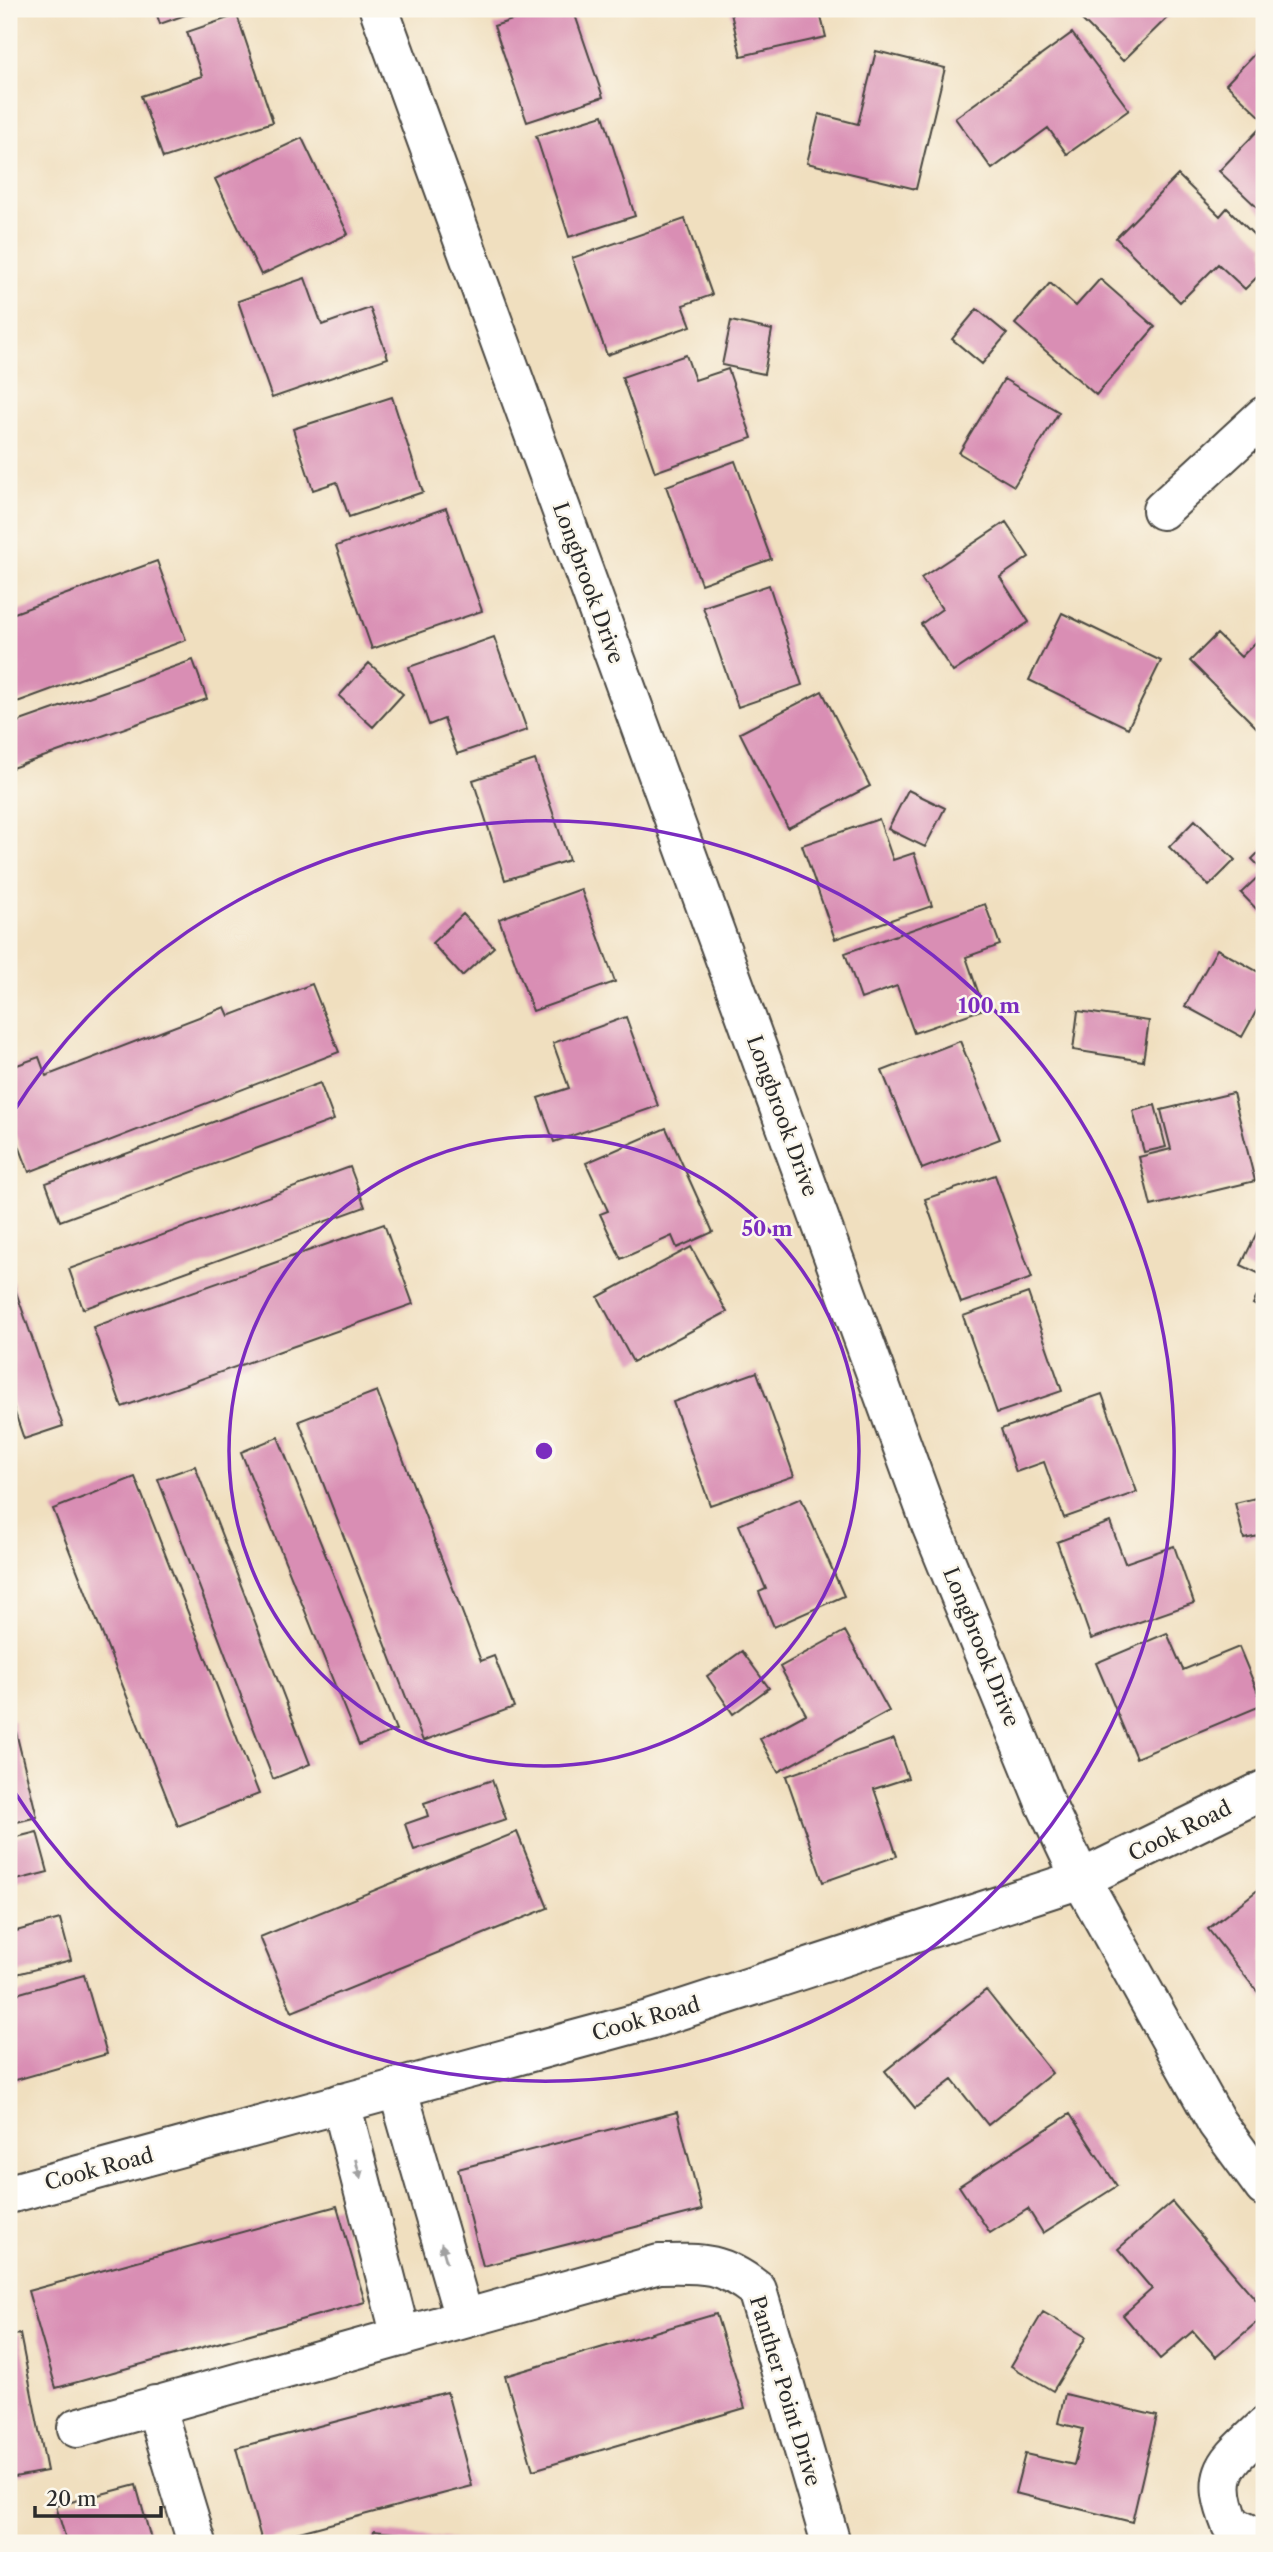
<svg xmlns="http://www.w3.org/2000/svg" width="1273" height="2552" font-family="'Libre Caslon Text',serif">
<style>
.building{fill:#d98eb4}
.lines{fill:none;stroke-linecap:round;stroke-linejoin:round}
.street-casing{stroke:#494641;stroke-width:42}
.secondary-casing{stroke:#494641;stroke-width:42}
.street{stroke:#fff;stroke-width:38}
.secondary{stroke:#fff;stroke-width:38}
.oneway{fill:#a0a0a0}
.ring{fill:none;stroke:#7b2cbf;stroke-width:3.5}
.labels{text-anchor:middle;stroke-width:5;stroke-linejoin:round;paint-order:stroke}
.street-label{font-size:21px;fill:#2b2b2b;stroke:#fbf7ec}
.centre{fill:#7b2cbf;stroke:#fbf7ec;stroke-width:3.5}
.ring-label{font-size:21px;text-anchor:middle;font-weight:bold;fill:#7b2cbf;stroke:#fbf7ec;stroke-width:5;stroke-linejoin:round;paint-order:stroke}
</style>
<rect width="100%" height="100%" fill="#fbf7ec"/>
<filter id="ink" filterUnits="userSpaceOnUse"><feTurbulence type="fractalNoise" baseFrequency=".0143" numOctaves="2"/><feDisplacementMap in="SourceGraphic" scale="14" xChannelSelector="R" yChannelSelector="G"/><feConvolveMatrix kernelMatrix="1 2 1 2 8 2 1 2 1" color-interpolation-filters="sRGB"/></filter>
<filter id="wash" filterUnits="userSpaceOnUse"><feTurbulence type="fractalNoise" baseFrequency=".00686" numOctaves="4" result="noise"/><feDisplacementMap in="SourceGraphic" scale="28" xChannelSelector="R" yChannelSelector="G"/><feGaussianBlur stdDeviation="1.57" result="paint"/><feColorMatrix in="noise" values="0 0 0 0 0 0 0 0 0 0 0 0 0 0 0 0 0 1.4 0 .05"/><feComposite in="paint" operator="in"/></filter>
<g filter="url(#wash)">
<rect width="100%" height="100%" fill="#f0dfbf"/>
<g id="blocks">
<path class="building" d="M 155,9 L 202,9 L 160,24 Z
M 546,9 L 573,9 L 603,97 L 527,122 L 494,26 Z
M 730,9 L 819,9 L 826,37 L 741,56 Z
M 1071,9 L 1176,9 L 1123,61 Z
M 237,15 L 273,122 L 163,158 L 141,96 L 202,76 L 187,32 Z
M 1072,33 L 1129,110 L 1067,154 L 1048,128 L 992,169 L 955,118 Z
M 1260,48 L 1264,52 L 1264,120 L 1226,84 Z
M 876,51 L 945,68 L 916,189 L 807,163 L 819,114 L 858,124 Z
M 603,115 L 635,216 L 569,237 L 536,136 Z
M 1264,124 L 1264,214 L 1219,171 Z
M 302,138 L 348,234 L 261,275 L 215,179 Z
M 1178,175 L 1220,216 L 1227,208 L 1264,245 L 1264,270 L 1245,289 L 1218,264 L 1180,302 L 1116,238 Z
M 685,219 L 712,295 L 683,305 L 691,326 L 607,355 L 572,258 Z
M 305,278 L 322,325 L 370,308 L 388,358 L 272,398 L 238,301 Z
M 1100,279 L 1155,327 L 1096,395 L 1015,324 L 1050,283 L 1076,306 Z
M 977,309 L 1007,334 L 982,364 L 952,339 Z
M 731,321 L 772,330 L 764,374 L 722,365 Z
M 686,355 L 695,380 L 728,369 L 752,438 L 655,472 L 622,377 Z
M 1004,379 L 1059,412 L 1014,486 L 959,453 Z
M 392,397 L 423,492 L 349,517 L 337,482 L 313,490 L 293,429 Z
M 735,461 L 771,559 L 701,584 L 666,486 Z
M 446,508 L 482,611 L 372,649 L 336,546 Z
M 1006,522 L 1029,557 L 1000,577 L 1029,622 L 953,672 L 921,624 L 942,609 L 921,578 Z
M 157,561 L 186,640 L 9,705 L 9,615 Z
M 769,585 L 802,685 L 738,707 L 703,607 Z
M 1062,613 L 1161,661 L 1128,728 L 1029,680 Z
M 1217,634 L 1241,657 L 1264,634 L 1264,735 L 1190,661 Z
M 494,637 L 527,730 L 457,754 L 444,719 L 429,725 L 409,667 Z
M 193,660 L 207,699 L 9,769 L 9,725 Z
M 369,663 L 403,694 L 373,727 L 339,696 Z
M 822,691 L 870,786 L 788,828 L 740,733 Z
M 535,760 L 569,860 L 505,880 L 473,780 Z
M 908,790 L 945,808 L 925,847 L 888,829 Z
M 879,819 L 893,860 L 914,853 L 932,906 L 835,939 L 802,845 Z
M 1195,820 L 1235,860 L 1209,886 L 1169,847 Z
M 1264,847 L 1264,917 L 1241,893 L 1264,871 L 1252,859 Z
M 581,889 L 615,982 L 533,1011 L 499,919 Z
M 985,904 L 1000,945 L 966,957 L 984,1009 L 914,1033 L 897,986 L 861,999 L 845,953 Z
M 463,914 L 494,947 L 462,976 L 432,943 Z
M 1217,949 L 1264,975 L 1264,997 L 1242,1037 L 1185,1006 Z
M 312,984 L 339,1052 L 29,1172 L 9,1119 L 9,1068 L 39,1057 L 46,1076 L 225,1007 L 229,1016 Z
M 1078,1011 L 1149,1021 L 1143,1061 L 1073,1050 Z
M 626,1017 L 658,1106 L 554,1142 L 538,1098 L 569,1088 L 553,1043 Z
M 960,1041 L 1000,1139 L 922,1169 L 882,1071 Z
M 320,1083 L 334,1120 L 60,1221 L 46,1183 Z
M 1233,1093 L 1255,1181 L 1151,1206 L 1139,1157 L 1171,1149 L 1161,1110 Z
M 1155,1105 L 1166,1147 L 1144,1152 L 1133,1111 Z
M 666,1128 L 713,1232 L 677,1248 L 672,1236 L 621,1259 L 600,1214 L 608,1211 L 586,1163 Z
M 350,1167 L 365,1207 L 83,1309 L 69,1269 Z
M 995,1175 L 1032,1278 L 961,1303 L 925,1199 Z
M 1264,1218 L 1264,1276 L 1241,1265 Z
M 384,1224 L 413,1304 L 122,1407 L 93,1327 Z
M 691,1247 L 727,1312 L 633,1362 L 598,1297 Z
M 9,1272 L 63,1426 L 24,1439 L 9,1395 Z
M 1264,1283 L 1264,1310 L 1253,1304 Z
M 1028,1293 L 1062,1391 L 997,1413 L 963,1316 Z
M 757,1372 L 794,1476 L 710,1505 L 673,1402 Z
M 377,1391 L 481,1661 L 494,1656 L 514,1707 L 423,1741 L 299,1421 Z
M 1102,1394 L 1137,1492 L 1064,1518 L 1044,1462 L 1016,1472 L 1001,1429 Z
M 278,1437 L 396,1730 L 359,1745 L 241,1452 Z
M 195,1466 L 310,1764 L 273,1779 L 158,1479 Z
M 135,1477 L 259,1794 L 178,1826 L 53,1509 Z
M 1264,1496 L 1264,1535 L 1244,1539 L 1235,1503 Z
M 801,1498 L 844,1596 L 774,1627 L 759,1592 L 766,1589 L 739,1525 Z
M 1110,1522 L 1125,1563 L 1174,1546 L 1194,1603 L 1091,1639 L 1057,1542 Z
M 845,1631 L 889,1711 L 778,1772 L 760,1739 L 806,1714 L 780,1667 Z
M 1167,1633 L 1183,1670 L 1239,1647 L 1263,1705 L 1136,1758 L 1096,1663 Z
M 742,1651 L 769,1688 L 733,1714 L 707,1676 Z
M 13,1720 L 37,1817 L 9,1824 L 9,1721 Z
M 894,1739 L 908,1778 L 874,1789 L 897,1856 L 823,1882 L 786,1776 Z
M 492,1780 L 506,1819 L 414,1850 L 405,1824 L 428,1816 L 424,1803 Z
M 37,1832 L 48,1872 L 9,1882 L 9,1839 Z
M 517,1832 L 548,1908 L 292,2012 L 260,1937 Z
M 1264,1885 L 1264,2000 L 1208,1929 Z
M 60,1919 L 71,1960 L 9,1976 L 9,1933 Z
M 84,1975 L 107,2054 L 9,2082 L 9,1996 Z
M 986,1990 L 1052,2073 L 988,2125 L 952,2080 L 915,2108 L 885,2071 Z
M 677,2112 L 702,2210 L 483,2266 L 458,2169 Z
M 1070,2114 L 1117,2186 L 1043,2233 L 1028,2209 L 990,2233 L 959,2186 Z
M 1172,2202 L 1264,2309 L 1264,2316 L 1216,2357 L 1193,2331 L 1160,2359 L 1123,2315 L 1152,2289 L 1118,2249 Z
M 337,2206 L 365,2302 L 56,2388 L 28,2291 Z
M 1043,2312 L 1086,2337 L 1053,2391 L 1011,2366 Z
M 716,2314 L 745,2408 L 533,2470 L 505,2376 Z
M 20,2334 L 47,2471 L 9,2478 L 9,2336 Z
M 447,2392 L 472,2486 L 262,2542 L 236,2448 Z
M 1065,2394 L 1157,2416 L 1132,2522 L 1015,2493 L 1025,2454 L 1074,2465 L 1083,2429 L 1058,2423 Z
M 136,2485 L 152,2543 L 67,2543 L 56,2506 Z
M 374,2531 L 469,2541 L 468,2543 L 372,2543 Z"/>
</g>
</g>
<g filter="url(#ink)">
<use href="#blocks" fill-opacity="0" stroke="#494641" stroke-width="2"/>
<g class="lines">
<defs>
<path id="street" d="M 379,9 L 931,1525 L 1046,1805 L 1081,1879 L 1217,2123 L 1264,2187
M 1162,510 L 1264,416
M 397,2087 L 464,2318
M 341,2103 L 401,2337
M 155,2405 L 197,2543
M 1264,2427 C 1227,2463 1209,2471 1231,2525 L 1264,2541
M 77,2428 L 659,2264 C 704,2263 721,2262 757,2290 L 831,2543"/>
<path id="secondary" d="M 9,2194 L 652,2019 L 1081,1879 L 1264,1790"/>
</defs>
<use href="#street" class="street-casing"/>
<use href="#secondary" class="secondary-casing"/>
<use href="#street" class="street"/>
<use href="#secondary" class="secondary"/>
</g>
<defs><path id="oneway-solid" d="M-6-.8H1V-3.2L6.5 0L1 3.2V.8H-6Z" transform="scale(1.75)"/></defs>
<g class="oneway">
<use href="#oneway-solid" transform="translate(358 2169) rotate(76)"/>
<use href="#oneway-solid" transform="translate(444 2253) rotate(-106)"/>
</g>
</g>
<g class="ring">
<circle cx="544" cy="1451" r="315"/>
<path d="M10 1117A630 630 0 1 1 10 1785"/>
</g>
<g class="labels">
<g class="street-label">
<text transform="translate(588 583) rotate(70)" y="7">Longbrook Drive</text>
<text transform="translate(782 1116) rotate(70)" y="7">Longbrook Drive</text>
<text transform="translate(981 1647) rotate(68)" y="7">Longbrook Drive</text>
<text transform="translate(1180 1831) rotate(-26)" y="7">Cook Road</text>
<text transform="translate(646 2019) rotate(-16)" y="7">Cook Road</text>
<text transform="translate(99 2169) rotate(-15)" y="7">Cook Road</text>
<text transform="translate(785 2391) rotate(73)" y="7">Panther Point Drive</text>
</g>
</g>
<circle cx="544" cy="1451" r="10" class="centre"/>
<g class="ring-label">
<text x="989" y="1013">100 m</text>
<text x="767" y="1236">50 m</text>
</g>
<rect width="1273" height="2552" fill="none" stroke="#fbf7ec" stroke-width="35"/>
<path d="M35 2506v10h126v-10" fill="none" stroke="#2b2b2b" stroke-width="3.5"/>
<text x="46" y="2506" font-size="21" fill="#2b2b2b" stroke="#fbf7ec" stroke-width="5" paint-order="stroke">20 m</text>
</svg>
